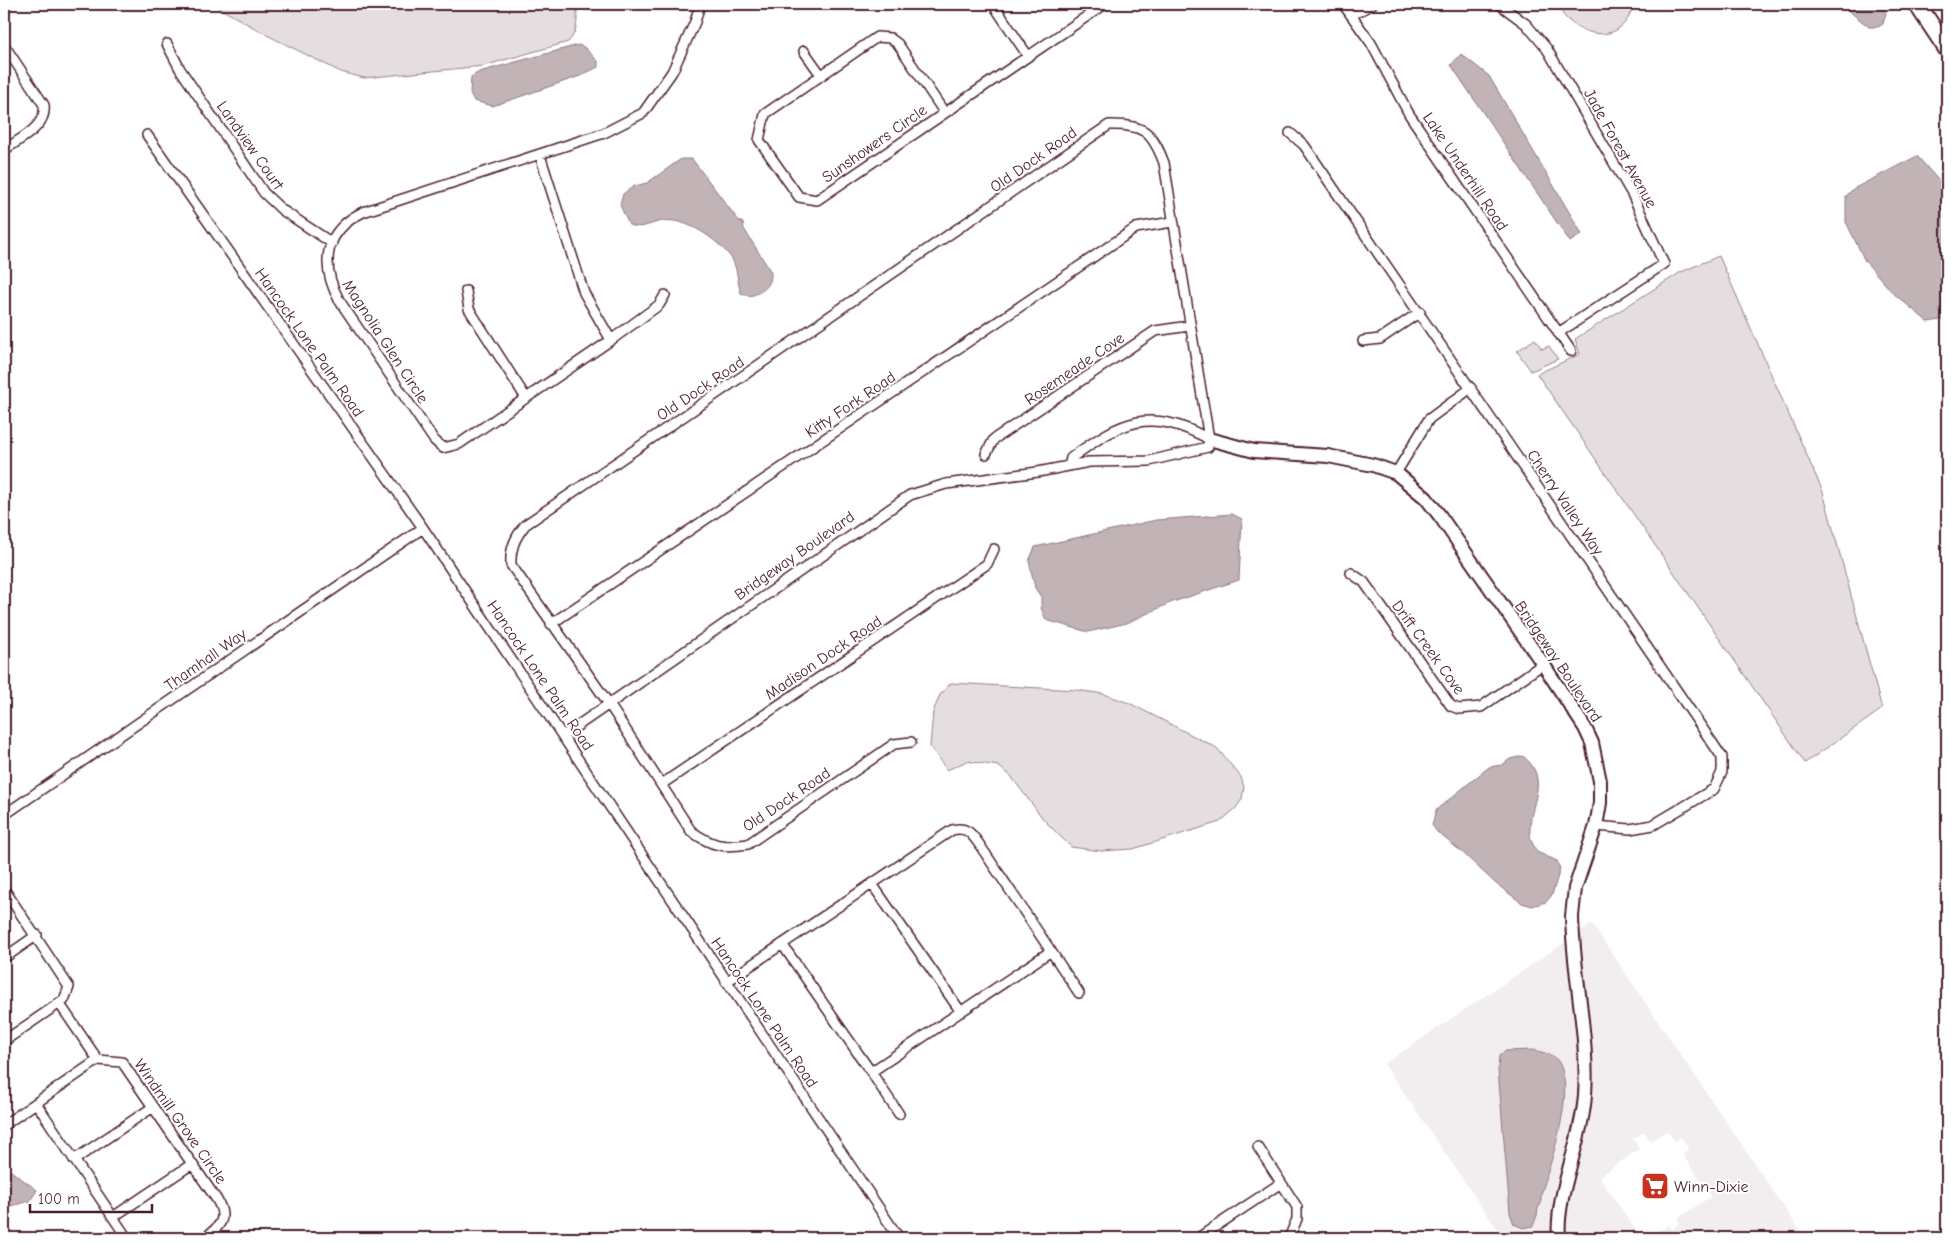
<svg xmlns="http://www.w3.org/2000/svg" width="1951" height="1242" font-family="'Comic Neue',sans-serif">
<style>
.built{fill:#f2eeef}
.green{fill:#e5dee0;stroke:#987e86}
.water{fill:#c1b3b6;stroke:#91787e}
.lines{fill:none;stroke-linecap:round;stroke-linejoin:round}
.street-casing{stroke:#4a1f2b;stroke-width:12}
.secondary-casing{stroke:#4a1f2b;stroke-width:16}
.highway-casing{stroke:#4a1f2b;stroke-width:20}
.street{stroke:#fff;stroke-width:9}
.secondary{stroke:#fff;stroke-width:12}
.highway{stroke:#fff;stroke-width:16}
.labels{text-anchor:middle;stroke-width:4;stroke-linejoin:round;paint-order:stroke}
.street-label{font-size:16px;fill:#4a1f2b;stroke:#fff}
.poi-label{font-size:16px;fill:#4a1f2b;stroke:#fff;text-anchor:start}
</style>
<rect width="100%" height="100%" fill="#fff"/>
<filter id="ink" filterUnits="userSpaceOnUse"><feTurbulence type="fractalNoise" baseFrequency=".02" numOctaves="2"/><feDisplacementMap in="SourceGraphic" scale="10" xChannelSelector="R" yChannelSelector="G"/><feConvolveMatrix kernelMatrix="1 2 1 2 8 2 1 2 1" color-interpolation-filters="sRGB"/></filter>
<g filter="url(#ink)">
<path class="built" d="M 1592,924 L 1805,1238 L 1649,1238 L 1669,1225 L 1672,1229 L 1680,1223 L 1677,1219 L 1711,1196 L 1682,1154 L 1689,1149 L 1681,1137 L 1675,1141 L 1667,1131 L 1651,1141 L 1644,1132 L 1633,1139 L 1639,1149 L 1599,1177 L 1641,1238 L 1503,1238 L 1384,1064 Z"/>
<path class="green" d="M 212,4 L 576,4 C 578,18 578,32 568,42 L 483,66 L 364,78 L 341,72 L 269,36 Z
M 1557,4 L 1633,4 C 1626,40 1592,41 1568,20 C 1563,16 1560,9 1557,4 Z
M 1719,256 L 1823,492 L 1882,709 L 1805,763 L 1537,374 L 1580,354 L 1575,339 L 1681,272 Z
M 1535,339 L 1542,349 L 1549,346 L 1558,359 L 1531,371 L 1517,351 Z
M 951,683 L 1076,690 L 1104,694 L 1129,703 L 1217,748 L 1241,777 L 1244,787 L 1242,799 L 1236,808 L 1220,822 L 1133,849 L 1101,851 L 1071,847 L 1044,820 L 1010,775 L 998,766 L 967,761 L 947,770 L 930,747 L 933,712 L 940,695 Z"/>
<path class="water" d="M 1840,4 L 1880,4 L 1886,13 L 1883,24 L 1878,27 L 1869,27 Z
M 578,45 L 584,47 L 598,61 L 598,67 L 580,76 L 493,106 L 474,101 L 470,93 L 471,77 L 479,72 Z
M 1461,54 L 1489,76 L 1582,234 L 1570,242 L 1451,65 Z
M 1917,156 L 1947,190 L 1947,319 L 1928,322 L 1893,293 L 1865,261 L 1846,222 L 1846,196 L 1853,189 Z
M 681,159 L 692,159 L 739,221 L 743,223 L 744,229 L 771,272 C 772,286 763,292 750,296 L 741,293 C 737,282 738,270 732,259 C 720,241 686,217 663,221 C 650,223 642,230 629,225 L 620,205 L 623,194 L 634,186 L 647,183 Z
M 1232,514 L 1242,519 L 1239,580 L 1170,603 L 1127,623 L 1088,632 L 1046,620 L 1041,608 L 1041,597 L 1035,588 L 1029,561 L 1035,547 L 1156,520 Z
M 1523,756 C 1552,780 1528,804 1530,834 C 1530,840 1534,846 1537,852 L 1557,861 L 1560,869 L 1552,895 L 1546,902 L 1532,906 L 1522,903 L 1495,883 L 1462,852 L 1437,832 L 1432,825 L 1436,810 L 1489,767 L 1502,765 L 1510,759 Z
M 1534,1050 C 1540,1052 1548,1053 1553,1056 C 1582,1078 1549,1166 1541,1195 L 1541,1204 L 1538,1208 L 1537,1215 L 1533,1226 L 1523,1228 L 1514,1224 L 1510,1213 L 1498,1070 L 1499,1056 L 1504,1051 Z
M 4,1171 L 11,1171 L 37,1190 L 30,1201 L 4,1208 Z"/>
<g class="lines">
<defs>
<path id="street" d="M 993,4 L 1028,56
M 1343,4 L 1371,43 L 1409,114 L 1571,351
M 1499,4 L 1526,24 L 1547,49 L 1632,194 L 1664,264 L 1558,333
M 1352,15 L 1372,4
M 167,44 L 180,69 L 264,193 L 282,210 L 332,243
M 4,45 L 44,105 C 47,127 21,138 4,150
M 804,51 L 821,75
M 944,112 L 898,44 L 890,38 L 877,37 L 765,114 L 759,140 L 799,197 L 817,200 L 1105,4
M 1290,133 L 1304,145 L 1722,757 L 1722,772 L 1714,789 L 1653,825 L 1630,829 L 1596,826
M 147,135 L 423,528 L 899,1238
M 540,155 L 584,293 L 611,340
M 466,291 L 469,309 L 526,398
M 665,295 L 659,305 L 611,340 L 459,444 L 443,448 L 434,440 L 339,300 C 320,264 324,231 363,212 L 604,133 L 643,113 L 672,72 L 695,22 L 700,4
M 1363,341 L 1380,339 L 1420,312
M 986,454 L 994,439 L 1155,331 L 1189,326
M 1069,466 L 1071,458 C 1123,420 1149,407 1209,439
M 1396,473 L 1429,419 L 1471,388
M 1351,573 L 1364,582 L 1451,706 L 1459,709 L 1481,707 L 1543,664
M 551,624 L 1136,228 L 1172,222
M 564,735 L 609,704 L 910,495 L 946,484 L 1038,472 L 1089,462 L 1149,461 L 1208,447 L 1209,439 L 1164,163 C 1152,131 1143,124 1109,125 L 525,525 C 515,538 510,548 511,565 L 609,704 L 691,831 C 712,846 722,848 748,844 L 894,744 L 911,742
M 662,784 L 987,564 L 994,549
M 4,815 L 423,528
M 872,884 L 961,1012
M 4,889 L 69,987 L 64,1000 L 4,1041
M 782,944 L 871,1072 L 1051,951
M 4,958 L 37,935
M 726,982 L 952,830 C 966,826 971,833 979,844 L 1079,993
M 59,1003 L 98,1060 L 122,1062 L 217,1200 C 228,1219 220,1227 204,1238
M 871,1072 L 899,1114
M 36,1103 L 127,1238
M 4,1125 L 98,1060
M 1258,1147 L 1297,1207 L 1297,1219 L 1289,1238
M 74,1160 L 153,1107
M 113,1217 L 192,1164
M 1198,1238 L 1281,1183"/>
<path id="secondary" d="M 1209,439 L 1254,451 L 1328,456 L 1373,465 L 1396,473 L 1426,498 L 1440,516 L 1543,664 L 1585,728 L 1592,743 L 1600,781 L 1600,803 L 1596,826 L 1575,888 L 1572,916 C 1573,974 1589,1038 1585,1095 C 1582,1142 1555,1195 1559,1238"/>
<path id="highway" d="M 1917,4 L 1947,49"/>
</defs>
<use href="#street" class="street-casing"/>
<use href="#secondary" class="secondary-casing"/>
<use href="#highway" class="highway-casing"/>
<use href="#street" class="street"/>
<use href="#secondary" class="secondary"/>
<use href="#highway" class="highway"/>
</g>
</g>
<defs>
<symbol id="supermarket-square" viewBox="-11 -11 22 22"><rect x="-9" y="-9" width="18" height="18" rx="4" fill="#c8321e" stroke="#fff"/><path d="M-6-5.5h2.5l.6 2H6L4.5 2H-2.5L-4.4-4H-6ZM-1.5 3.2a1.3 1.3 0 1 0 .1 0ZM3 3.2a1.3 1.3 0 1 0 .1 0Z" fill="#fff"/></symbol>
</defs>
<g fill-rule="evenodd">
<use href="#supermarket-square" x="1639" y="1170" width="32" height="32"/>
</g>
<g class="labels">
<g class="street-label">
<text transform="translate(874 143) rotate(-35)" y="6">Sunshowers Circle</text>
<text transform="translate(251 145) rotate(55)" y="6">Landview Court</text>
<text transform="translate(1621 148) rotate(61)" y="6">Jade Forest Avenue</text>
<text transform="translate(1033 159) rotate(-35)" y="6">Old Dock Road</text>
<text transform="translate(1466 171) rotate(56)" y="6">Lake Underhill Road</text>
<text transform="translate(386 341) rotate(57)" y="6">Magnolia Glen Circle</text>
<text transform="translate(310 342) rotate(55)" y="6">Hancock Lone Palm Road</text>
<text transform="translate(1074 368) rotate(-34)" y="6">Rosemeade Cove</text>
<text transform="translate(700 388) rotate(-34)" y="6">Old Dock Road</text>
<text transform="translate(850 404) rotate(-34)" y="6">Kitty Fork Road</text>
<text transform="translate(1566 502) rotate(56)" y="6">Cherry Valley Way</text>
<text transform="translate(794 555) rotate(-35)" y="6">Bridgeway Boulevard</text>
<text transform="translate(1429 647) rotate(54)" y="6">Drift Creek Cove</text>
<text transform="translate(823 657) rotate(-34)" y="6">Madison Dock Road</text>
<text transform="translate(205 659) rotate(-35)" y="6">Thamhall Way</text>
<text transform="translate(1559 661) rotate(56)" y="6">Bridgeway Boulevard</text>
<text transform="translate(541 675) rotate(56)" y="6">Hancock Lone Palm Road</text>
<text transform="translate(786 799) rotate(-34)" y="6">Old Dock Road</text>
<text transform="translate(765 1012) rotate(56)" y="6">Hancock Lone Palm Road</text>
<text transform="translate(181 1121) rotate(55)" y="6">Windmill Grove Circle</text>
</g>
<g class="poi-label">
<text x="1674" y="1192">Winn-Dixie</text>
</g>
</g>
<rect width="1951" height="1242" fill="none" stroke="#fff" stroke-width="20"/>
<rect x="10" y="10" width="1931" height="1222" fill="none" stroke="#4a1f2b" stroke-width="2" filter="url(#ink)"/>
<path d="M30 1204v8h122v-8" fill="none" stroke="#4a1f2b" stroke-width="2.5"/>
<text x="38" y="1204" font-size="15" fill="#4a1f2b" stroke="#ffffff" stroke-width="4" paint-order="stroke">100 m</text>
</svg>
